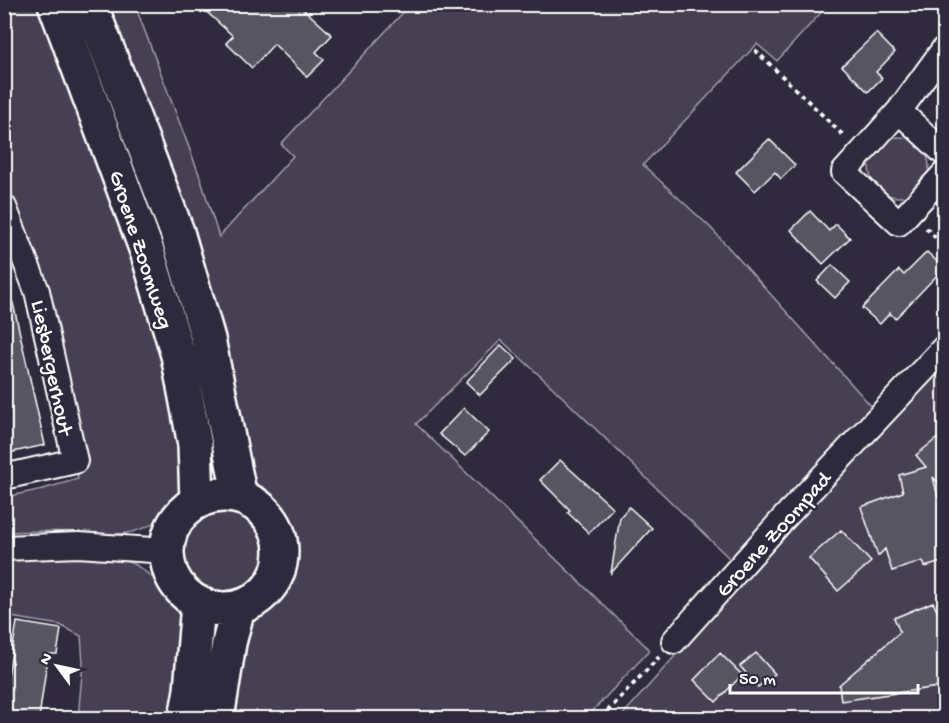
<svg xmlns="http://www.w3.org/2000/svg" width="949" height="723" font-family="'Gochi Hand',sans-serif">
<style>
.green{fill:#464152;stroke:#a2a0a8;stroke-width:1.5}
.building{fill:#595564;stroke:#fff;stroke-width:1.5}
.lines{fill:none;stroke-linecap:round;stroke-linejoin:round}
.street-casing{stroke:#fff;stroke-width:28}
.secondary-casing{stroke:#fff;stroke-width:38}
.path{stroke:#fff;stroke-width:4;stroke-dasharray:4.5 4.5;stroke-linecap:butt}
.street{stroke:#2f2a3d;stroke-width:24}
.secondary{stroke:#2f2a3d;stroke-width:33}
.labels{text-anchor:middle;stroke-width:5;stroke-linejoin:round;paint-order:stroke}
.street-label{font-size:22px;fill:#fff;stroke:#2f2a3d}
</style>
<rect width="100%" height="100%" fill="#2f2a3d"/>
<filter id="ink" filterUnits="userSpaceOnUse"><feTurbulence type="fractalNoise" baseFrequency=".0167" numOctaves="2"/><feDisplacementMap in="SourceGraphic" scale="12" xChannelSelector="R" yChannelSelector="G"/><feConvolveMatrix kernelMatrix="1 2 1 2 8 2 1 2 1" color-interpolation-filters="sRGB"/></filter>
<g filter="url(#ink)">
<path class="green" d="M 4,5 L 46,5 L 179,395 L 183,496 C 169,515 149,530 126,533 C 111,536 94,532 79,532 C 54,531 29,531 5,532 L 5,497 L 43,489 L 78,479 L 77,471 L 84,457 L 65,360 L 52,310 L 37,264 L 5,177 Z
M 99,5 L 135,5 L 199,174 L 219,237 L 293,156 L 281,144 L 410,5 L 828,5 L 777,61 L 757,44 L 643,165 L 710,227 L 873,408 L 730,559 L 550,385 L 501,340 L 416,424 L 650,650 L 586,718 L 226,718 L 236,650 L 259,611 L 279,597 L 289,573 L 293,547 L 283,513 L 256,489 L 242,461 Z
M869 167a30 30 0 1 1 60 0a30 30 0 1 1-60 0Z
M 944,363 L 944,718 L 620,718 L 815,498 Z
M185 553a41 41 0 1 1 82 0a41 41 0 1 1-82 0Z
M 63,557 L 115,557 L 136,565 L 161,584 L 174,602 L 181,618 L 179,718 L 78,718 L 83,663 L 81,636 L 60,625 L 5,616 L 4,560 Z"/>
<path class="building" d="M 198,4 L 298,4 L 332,35 L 316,52 L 324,60 L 307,77 L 274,44 L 252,68 L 226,43 L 233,36 Z
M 876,33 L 895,52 L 876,72 L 882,78 L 868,92 L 842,66 Z
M 769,139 L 795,165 L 781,179 L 775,172 L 755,191 L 736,172 Z
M 810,211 L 829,231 L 836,224 L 850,238 L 823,264 L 791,230 Z
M 927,252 L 944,268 L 895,319 L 890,313 L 880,324 L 862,308 L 899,270 L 904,275 Z
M 832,265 L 850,282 L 835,298 L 817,281 Z
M 13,303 L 45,445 L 4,454 L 4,304 Z
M 501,345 L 516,359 L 480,395 L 466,382 Z
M 464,408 L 489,432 L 465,456 L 439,434 Z
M 945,432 L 945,491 L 933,477 L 945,524 L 945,561 L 925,567 L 923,561 L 892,571 L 885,549 L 878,556 L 861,507 L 903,492 L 899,475 L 926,467 L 916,455 Z
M 560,460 L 613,508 L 589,533 L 568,513 L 570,510 L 540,480 Z
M 629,507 L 652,528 L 611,573 L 620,517 Z
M 841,530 L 871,562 L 838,591 L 809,558 Z
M 933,602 L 945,629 L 945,686 L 841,701 L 839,685 L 900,632 L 894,618 Z
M 17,622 L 61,629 L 57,654 L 48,654 L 39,718 L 4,718 L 4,699 Z
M 720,653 L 742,675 L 716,702 L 694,680 Z
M 756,653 L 775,674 L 758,687 L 740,666 Z"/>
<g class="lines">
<defs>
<path id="street" d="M 899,111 L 944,49
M 944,153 L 899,111 L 844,172 L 899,223 L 944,174
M 4,207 L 37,291 L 75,461 L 4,477
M 4,548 L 78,545 L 167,551
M 674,641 L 784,518 L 944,348"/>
<path id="secondary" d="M 55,4 L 148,254 L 178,355 L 195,445 L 197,501
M 90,4 L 177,232 L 208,339 L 240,497
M167 552a57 57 0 1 1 114 0a57 57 0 1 1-114 0Z
M 186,718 L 191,690 L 198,603
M 217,718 L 229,643 L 238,608"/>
</defs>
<use href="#street" class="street-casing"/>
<use href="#secondary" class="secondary-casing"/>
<path class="path" d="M 755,50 L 845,137
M 926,228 L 944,246
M 601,718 L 659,657"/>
<use href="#street" class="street"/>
<use href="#secondary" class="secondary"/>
</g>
</g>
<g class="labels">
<g class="street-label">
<text transform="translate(143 249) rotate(72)" y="8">Groene Zoomweg</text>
<text transform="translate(54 367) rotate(78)" y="8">Liesbergerhout</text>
<text transform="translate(772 533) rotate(-48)" y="8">Groene Zoompad</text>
</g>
</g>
<rect width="949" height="723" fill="none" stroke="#2f2a3d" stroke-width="24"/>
<rect x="12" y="12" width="925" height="699" fill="none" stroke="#fff" stroke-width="2" filter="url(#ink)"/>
<g transform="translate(57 666) rotate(303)" stroke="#2f2a3d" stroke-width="4.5" paint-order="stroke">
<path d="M0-4.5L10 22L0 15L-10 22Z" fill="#ffffff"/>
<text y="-9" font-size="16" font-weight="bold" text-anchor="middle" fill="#ffffff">N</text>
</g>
<path d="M730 684v9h188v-9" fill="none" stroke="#ffffff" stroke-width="3"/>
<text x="739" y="684" font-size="18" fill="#ffffff" stroke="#2f2a3d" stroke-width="4.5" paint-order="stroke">50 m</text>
</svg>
